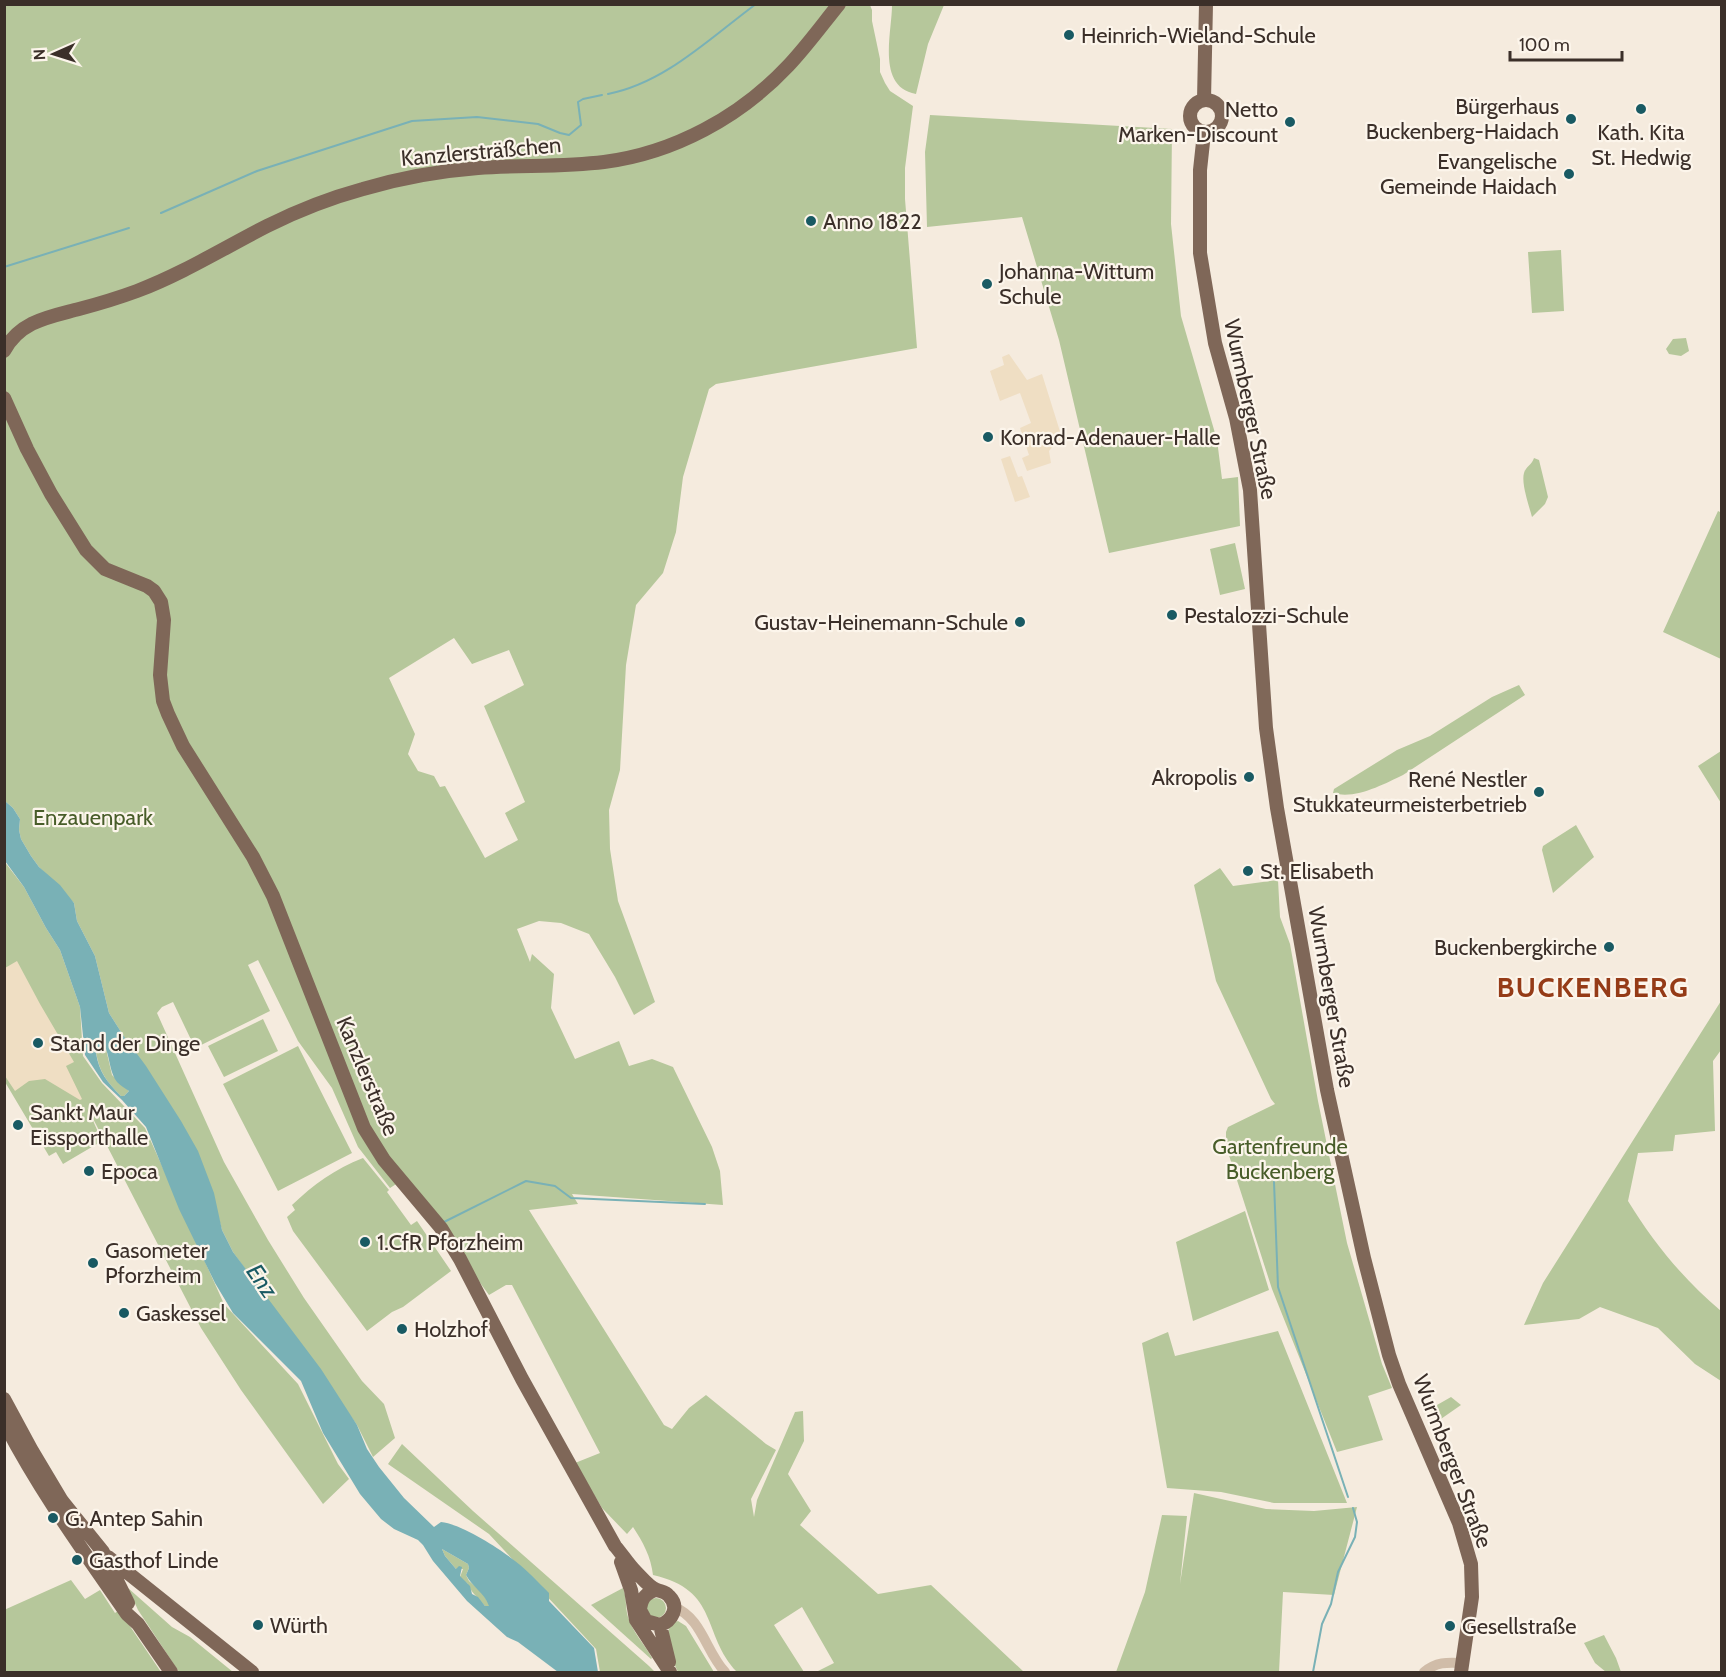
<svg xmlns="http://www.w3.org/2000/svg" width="1726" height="1677" font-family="Cabin,sans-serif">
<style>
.green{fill:#b6c79b;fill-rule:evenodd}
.plaza{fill:#efdec3}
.water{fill:#79b1b6;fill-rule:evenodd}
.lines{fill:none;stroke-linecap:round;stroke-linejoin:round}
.stream{stroke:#79b1b6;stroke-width:2}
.minor{stroke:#d0bca8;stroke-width:10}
.major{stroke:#7f6758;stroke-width:14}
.poi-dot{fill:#195a63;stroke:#fcf5eb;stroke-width:2}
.labels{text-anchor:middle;stroke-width:4.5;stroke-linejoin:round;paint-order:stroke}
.poi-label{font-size:22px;fill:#3b2f29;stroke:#fcf5eb;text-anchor:start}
.street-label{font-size:22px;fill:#3b2f29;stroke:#fcf5eb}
.park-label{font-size:22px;fill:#485d29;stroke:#fcf5eb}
.water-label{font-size:24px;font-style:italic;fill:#195a63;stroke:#fcf5eb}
.district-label{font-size:28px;font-weight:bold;letter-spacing:1.5px;fill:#953b17;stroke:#fcf5eb}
</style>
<rect width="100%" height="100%" fill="#f5ebde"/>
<path class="green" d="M 4,5 L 870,5 L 872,10 L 872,21 L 880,59 L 880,72 L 885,83 L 890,91 L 913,106 L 905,168 L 905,199 L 917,348 L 716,384 L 709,389 L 683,477 L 676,532 L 663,573 L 636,605 L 626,665 L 620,770 L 609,810 L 610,849 L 618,901 L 655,1002 L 634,1015 L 615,977 L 589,934 L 561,923 L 539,921 L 517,929 L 530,962 L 532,954 L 554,974 L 551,1008 L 575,1059 L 619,1041 L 629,1066 L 652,1059 L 673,1067 L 712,1147 L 720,1171 L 723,1205 L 572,1194 L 578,1204 L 529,1210 L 664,1425 L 672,1429 L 689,1408 L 706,1395 L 766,1444 L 776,1450 L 751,1499 L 754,1517 L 757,1500 L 795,1412 L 803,1411 L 804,1441 L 788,1474 L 811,1511 L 800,1525 L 878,1594 L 931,1585 L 1024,1672 L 816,1672 L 834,1663 L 802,1607 L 774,1625 L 804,1672 L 737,1672 C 701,1634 720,1590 653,1575 C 651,1557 643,1542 633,1527 L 627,1534 L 602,1508 L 575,1463 L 600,1453 L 512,1285 L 506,1285 L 489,1295 L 404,1179 L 390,1188 L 358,1147 L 332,1088 L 298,1041 L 258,960 L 248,965 L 270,1011 L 195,1048 L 173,1002 L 162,1007 L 157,1013 L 224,1162 L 268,1240 L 304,1298 L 362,1381 L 384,1404 L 395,1438 L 373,1457 L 357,1425 L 233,1252 L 222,1230 L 217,1212 L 128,1043 L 109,1013 L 95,956 L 77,921 L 74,903 L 39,867 L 31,856 L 21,839 L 19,830 L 20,819 L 13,808 L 5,801 ZM 454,638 L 472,664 L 509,650 L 524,685 L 484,706 L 525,802 L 505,813 L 518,840 L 485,858 L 445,786 L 440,787 L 434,776 L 418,771 L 408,754 L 415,734 L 389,678 Z
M 892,5 L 944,5 L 928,44 L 916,94 C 876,87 892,33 892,5 Z
M 930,115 L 1172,129 L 1171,224 L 1181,316 L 1217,440 L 1222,479 L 1238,477 L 1240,526 L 1109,553 L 1059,340 L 1022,217 L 927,227 L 925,152 Z
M 1561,250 L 1564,311 L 1532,313 L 1528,252 Z
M 1686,338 L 1689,351 L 1681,356 L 1669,354 L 1666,349 L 1673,339 Z
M 1534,458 L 1539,460 L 1548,497 L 1545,504 L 1532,517 C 1529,506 1521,483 1524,473 C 1526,466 1532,465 1534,458 Z
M 1718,511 L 1722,513 L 1721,659 L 1663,632 Z
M 1235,543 L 1245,589 L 1220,595 L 1210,549 Z
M 1519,685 L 1525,695 L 1403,775 C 1384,784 1355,800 1333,793 L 1334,789 L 1397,750 L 1430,736 L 1492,697 Z
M 1721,751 L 1721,803 L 1698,766 Z
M 1576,825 L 1594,857 L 1553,893 L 1542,850 L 1543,846 Z
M 4,861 L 24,887 L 46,928 L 60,950 L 80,1007 L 83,1056 L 102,1083 L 145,1128 L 224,1304 L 298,1384 L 338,1464 L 349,1479 L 323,1504 L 241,1390 L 201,1328 L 87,1107 L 102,1141 L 63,1164 L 56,1152 L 49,1156 L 5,1082 Z
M 1220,868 L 1233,886 L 1278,880 L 1280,917 L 1290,944 L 1318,1101 L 1347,1243 L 1382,1364 L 1392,1388 L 1368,1396 L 1383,1440 L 1337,1452 L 1272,1289 L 1226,1146 L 1226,1132 L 1228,1127 L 1275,1104 L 1271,1099 L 1216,981 L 1194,885 Z
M 1721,1001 L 1721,1050 L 1713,1061 L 1715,1131 L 1675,1135 L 1673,1151 L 1638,1153 L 1628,1201 C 1653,1242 1684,1280 1721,1311 L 1721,1381 L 1695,1364 L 1658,1328 L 1600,1307 L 1579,1319 L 1524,1325 L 1543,1283 Z
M 263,1019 L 278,1051 L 224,1077 L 208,1046 Z
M 298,1046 L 352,1153 L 278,1191 L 223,1084 Z
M 102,1048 L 106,1049 L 112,1075 L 129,1091 L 124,1096 L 121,1096 C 107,1082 99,1072 96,1052 Z
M 363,1158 L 389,1190 L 387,1192 L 411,1225 L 417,1221 L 451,1271 L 403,1307 L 392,1312 L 367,1331 L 293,1231 L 287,1217 L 295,1210 L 292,1205 C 314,1184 335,1169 363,1158 Z
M 1245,1211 L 1269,1290 L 1193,1321 L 1176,1242 Z
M 1278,1331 L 1347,1503 L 1274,1503 L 1221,1492 L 1167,1488 L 1142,1343 L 1168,1332 L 1175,1356 Z
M 1451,1397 L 1461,1405 L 1438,1421 L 1430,1409 Z
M 402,1444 L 473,1511 L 649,1666 L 655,1672 L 600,1672 L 596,1649 L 489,1534 L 388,1464 Z
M 1194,1493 L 1266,1509 L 1314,1511 L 1357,1507 L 1334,1595 L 1283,1592 L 1279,1672 L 1116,1672 L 1145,1592 L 1162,1515 L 1187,1516 L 1180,1584 Z
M 442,1549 L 468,1564 L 469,1568 L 466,1575 L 469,1581 L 482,1592 L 490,1606 L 485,1606 C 477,1596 473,1595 467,1583 L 463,1582 L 460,1577 L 463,1569 L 456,1569 L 445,1556 Z
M 71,1580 L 85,1599 L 100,1590 L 115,1613 L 119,1610 L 161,1672 L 5,1672 L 4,1610 Z
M 128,1588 L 172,1627 L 190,1637 L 233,1672 L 179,1672 L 138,1610 Z
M 623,1588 C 627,1598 625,1607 628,1617 C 632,1631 645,1645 652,1658 L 651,1659 L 591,1605 Z
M646 1608a10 10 0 1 1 20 0a10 10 0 1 1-20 0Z
M 678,1621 L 686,1626 L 714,1672 L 678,1672 C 671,1657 665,1641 670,1624 Z
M 1604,1635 L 1616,1658 L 1621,1672 L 1606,1672 L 1595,1663 L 1584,1643 Z"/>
<path class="plaza" d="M 1009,354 L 1027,380 L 1042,374 L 1063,441 L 1056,443 L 1049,451 L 1051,463 L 1027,471 L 1022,458 L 1029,455 L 1020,428 L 1031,423 L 1020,393 L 1000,401 L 990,371 L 1004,365 L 1002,357 Z
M 1010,456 L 1018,477 L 1022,476 L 1030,497 L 1015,502 L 1001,459 Z
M 17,961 L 40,1004 L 74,1062 L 66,1066 L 82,1099 L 80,1100 L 45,1079 L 29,1081 L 15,1091 L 5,1076 L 5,968 Z"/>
<path class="water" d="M 5,801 L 13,808 L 20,819 L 19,830 L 21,839 L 31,856 L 39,867 L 60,885 L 74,903 L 77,921 L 95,956 L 109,1013 L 123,1035 L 146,1066 L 181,1121 L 198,1151 L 214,1193 L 222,1230 L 233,1252 L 321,1369 L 357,1425 L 367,1449 L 379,1467 L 404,1498 L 434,1527 L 441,1522 C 461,1524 499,1548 515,1561 C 527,1570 538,1582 549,1593 L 549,1601 L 594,1648 L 598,1672 L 558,1672 L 518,1642 L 507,1637 L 467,1601 L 433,1561 L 423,1545 L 418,1540 L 394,1529 L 381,1519 L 360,1494 L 323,1433 L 301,1381 L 233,1313 L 215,1283 L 179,1209 L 146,1127 L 122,1100 L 103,1082 L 85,1055 L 80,1007 L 60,950 L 46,928 L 24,887 L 5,861 ZM 102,1048 L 106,1049 C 110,1060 110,1073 117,1082 C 121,1086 125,1088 129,1091 L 124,1096 L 121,1096 C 107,1082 99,1072 96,1053 ZM 442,1549 L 468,1564 L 469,1568 L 466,1575 C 473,1588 484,1592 489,1606 L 485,1606 L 478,1597 L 472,1594 L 470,1586 L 460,1576 L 462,1567 L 459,1566 L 456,1569 L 445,1556 Z"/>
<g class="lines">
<path class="stream" d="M 608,94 C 665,83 710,38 756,4
M 161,213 L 257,171 L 412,121 L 477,117 L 538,124 L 560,133 L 569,135 L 581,125 L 578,102 L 583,99 L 602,95
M 4,267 L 129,228
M 1274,1182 L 1278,1287 L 1348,1497
M 444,1222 L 526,1181 L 555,1186 L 571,1198 L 705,1204
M 1313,1672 L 1322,1624 L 1331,1604 L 1338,1572 L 1355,1537 L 1357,1522 L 1353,1508"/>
<path class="minor" d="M 674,1607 C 702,1618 706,1652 725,1672
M 1424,1672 C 1436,1662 1447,1662 1462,1663"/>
<path class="major" d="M1190 116a16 16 0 1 1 32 0a16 16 0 1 1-32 0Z
M 1204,100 L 1206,4
M 1204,133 L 1200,170 L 1200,253 L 1215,343 L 1236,418 L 1250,490 L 1266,728 L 1277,808 L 1327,1090 L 1364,1258 L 1389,1355 L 1399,1384 L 1459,1523 L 1471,1564 L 1472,1597 L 1461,1672
M 4,351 C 20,321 49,317 79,309 C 98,304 118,298 137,291 C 182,274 224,248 267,226 C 297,211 330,198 363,189 C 400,178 439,171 478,168 C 520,165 563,167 604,162 C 674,153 740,117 788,66 C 806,47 822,25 839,4
M 4,398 L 27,449 L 51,494 L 86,550 L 105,569 L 147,586 L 154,591 L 161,602 L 164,620 L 160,675 L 163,701 L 168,714 L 183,746 L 253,857 L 273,896 L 364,1128 L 384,1160 L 441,1228 L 460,1259 L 522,1379 L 615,1546 C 622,1554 628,1564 636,1572 C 641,1577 650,1588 657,1590 C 662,1592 665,1591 669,1596 C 680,1607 672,1621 660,1625 L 646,1621 L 640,1610 C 641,1599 645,1593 656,1590
M 4,1399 L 31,1449 L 62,1501 L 103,1552 L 128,1603
M 4,1422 C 39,1490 84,1552 127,1614 L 138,1624 L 171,1672
M 108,1557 L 252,1672
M 621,1562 L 631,1590 L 636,1620 L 670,1672
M 660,1625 L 669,1662"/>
</g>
<g class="poi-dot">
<circle cx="1069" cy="35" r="6"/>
<circle cx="1641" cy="109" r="6"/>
<circle cx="1571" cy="119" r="6"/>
<circle cx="1290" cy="122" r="6"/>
<circle cx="1569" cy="174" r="6"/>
<circle cx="811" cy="221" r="6"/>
<circle cx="987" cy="284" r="6"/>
<circle cx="988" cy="437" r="6"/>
<circle cx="1172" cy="615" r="6"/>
<circle cx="1020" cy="622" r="6"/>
<circle cx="1249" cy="777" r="6"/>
<circle cx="1539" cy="792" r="6"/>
<circle cx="1248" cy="871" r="6"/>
<circle cx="1609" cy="947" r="6"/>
<circle cx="38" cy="1043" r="6"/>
<circle cx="18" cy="1125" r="6"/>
<circle cx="89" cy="1171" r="6"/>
<circle cx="365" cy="1242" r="6"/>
<circle cx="93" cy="1263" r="6"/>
<circle cx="124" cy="1313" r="6"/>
<circle cx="402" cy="1329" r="6"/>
<circle cx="53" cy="1518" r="6"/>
<circle cx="77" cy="1560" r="6"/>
<circle cx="258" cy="1625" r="6"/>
<circle cx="1450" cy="1626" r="6"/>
</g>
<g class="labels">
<g class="poi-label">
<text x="1081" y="43">Heinrich-Wieland-Schule</text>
<text x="1559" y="114" text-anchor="end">Bürgerhaus<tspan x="1559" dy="25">Buckenberg-Haidach</tspan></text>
<text x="1278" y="117" text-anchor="end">Netto<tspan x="1278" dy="25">Marken-Discount</tspan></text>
<text x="1641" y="140" text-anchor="middle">Kath. Kita<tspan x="1641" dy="25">St. Hedwig</tspan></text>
<text x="1557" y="169" text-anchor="end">Evangelische<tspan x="1557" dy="25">Gemeinde Haidach</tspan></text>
<text x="823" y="229">Anno 1822</text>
<text x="999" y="279">Johanna-Wittum<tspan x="999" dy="25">Schule</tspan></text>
<text x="1000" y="445">Konrad-Adenauer-Halle</text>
<text x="1184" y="623">Pestalozzi-Schule</text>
<text x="1008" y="630" text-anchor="end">Gustav-Heinemann-Schule</text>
<text x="1237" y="785" text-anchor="end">Akropolis</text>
<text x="1527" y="787" text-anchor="end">René Nestler<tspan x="1527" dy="25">Stukkateurmeisterbetrieb</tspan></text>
<text x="1260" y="879">St. Elisabeth</text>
<text x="1597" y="955" text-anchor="end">Buckenbergkirche</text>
<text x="50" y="1051">Stand der Dinge</text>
<text x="30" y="1120">Sankt Maur<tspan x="30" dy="25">Eissporthalle</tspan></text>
<text x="101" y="1179">Epoca</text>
<text x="377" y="1250">1.CfR Pforzheim</text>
<text x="105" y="1258">Gasometer<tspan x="105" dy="25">Pforzheim</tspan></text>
<text x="136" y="1321">Gaskessel</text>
<text x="414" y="1337">Holzhof</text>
<text x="65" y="1526">G. Antep Sahin</text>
<text x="89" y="1568">Gasthof Linde</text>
<text x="270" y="1633">Würth</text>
<text x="1462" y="1634">Gesellstraße</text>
</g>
<g class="street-label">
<text transform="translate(481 151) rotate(-5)" y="8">Kanzlersträßchen</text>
<text transform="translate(1251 409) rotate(78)" y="8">Wurmberger Straße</text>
<text transform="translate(1332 997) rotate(80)" y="8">Wurmberger Straße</text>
<text transform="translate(368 1076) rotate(67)" y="8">Kanzlerstraße</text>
<text transform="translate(1453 1461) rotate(69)" y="8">Wurmberger Straße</text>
</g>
<g class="park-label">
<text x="93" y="825">Enzauenpark</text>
<text x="1280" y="1154">Gartenfreunde<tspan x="1280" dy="25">Buckenberg</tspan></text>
</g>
<g class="water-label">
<text transform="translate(262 1281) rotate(55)" y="8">Enz</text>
</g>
<g class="district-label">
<text x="1593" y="997">BUCKENBERG</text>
</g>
</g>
<rect width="1726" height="1677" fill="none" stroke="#3b2f29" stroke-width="12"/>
<g transform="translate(54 54) rotate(267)" stroke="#fcf5eb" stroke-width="4.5" paint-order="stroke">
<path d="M0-4.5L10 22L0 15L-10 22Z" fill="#3b2f29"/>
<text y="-9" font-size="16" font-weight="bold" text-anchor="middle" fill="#3b2f29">N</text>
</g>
<path d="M1510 51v9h112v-9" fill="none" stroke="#3b2f29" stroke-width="3"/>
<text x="1519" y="51" font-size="18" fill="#3b2f29" stroke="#fcf5eb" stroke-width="4.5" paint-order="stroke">100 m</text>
</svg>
